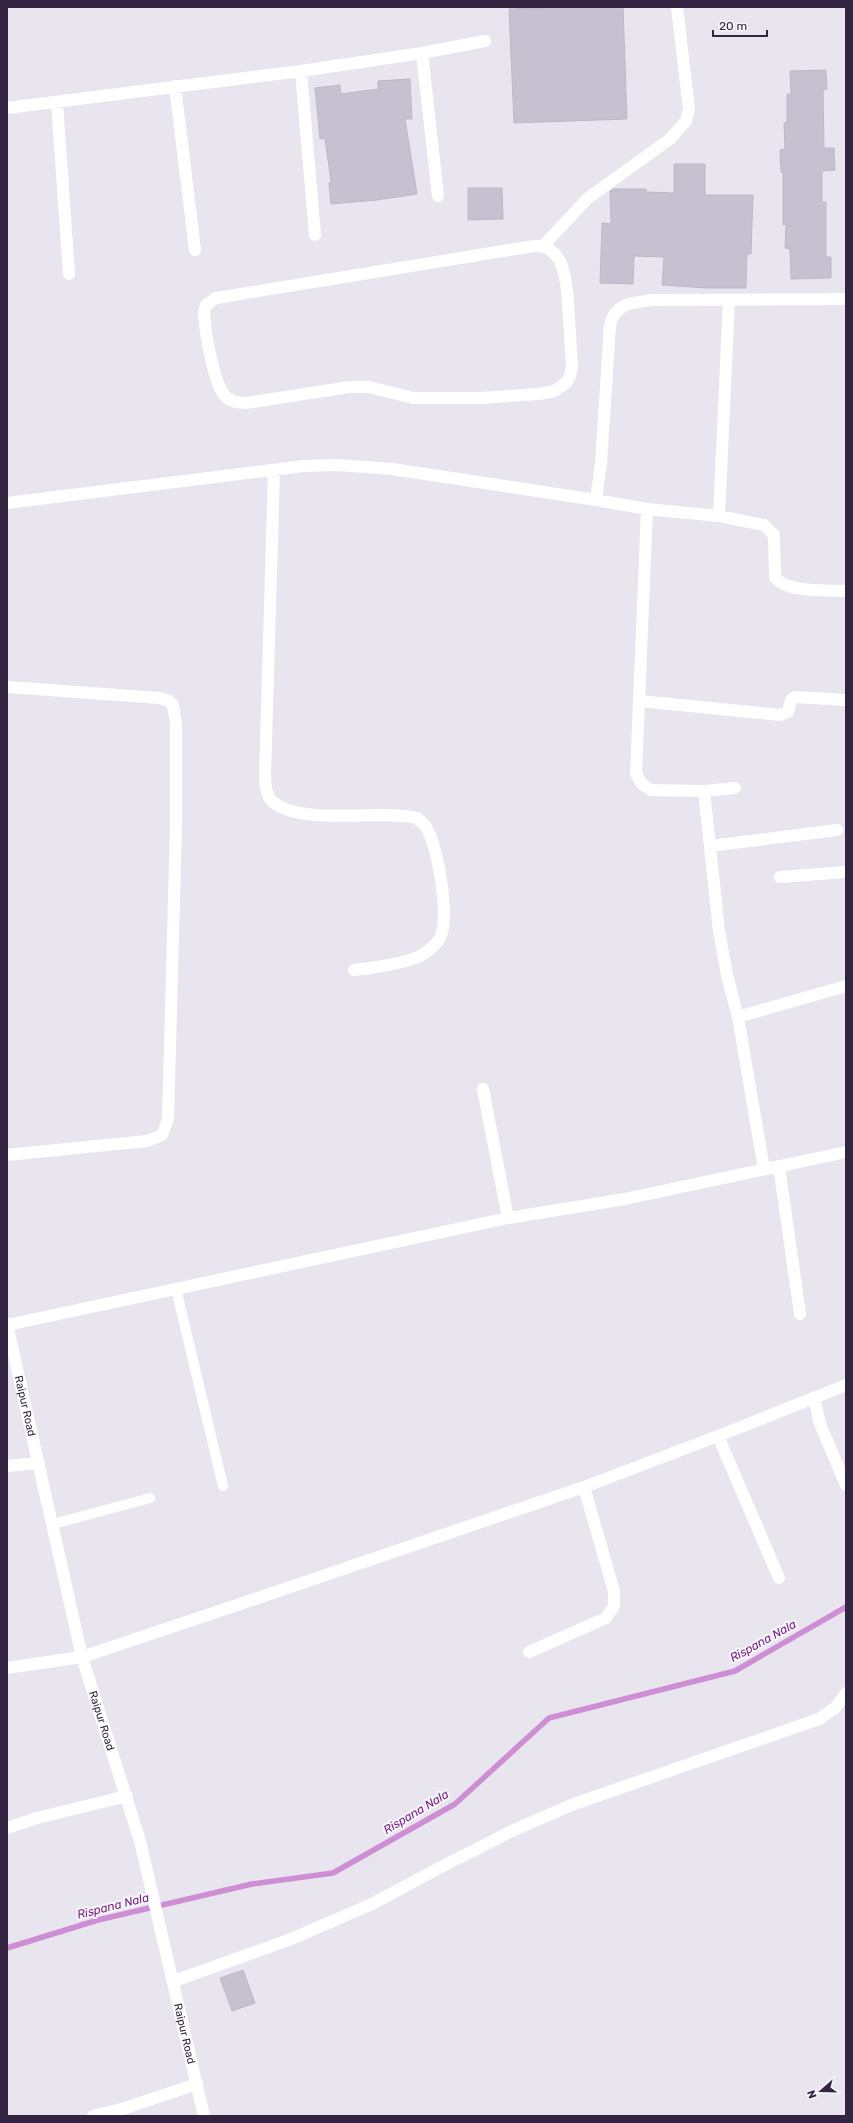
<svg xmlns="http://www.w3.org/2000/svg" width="853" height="2123" font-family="Rubik,sans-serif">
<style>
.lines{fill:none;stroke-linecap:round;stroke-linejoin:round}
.stream{stroke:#ce8ed3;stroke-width:5.5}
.building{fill:#c6c1d0;stroke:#beb7c8}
.lane{stroke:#fff;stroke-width:10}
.street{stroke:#fff;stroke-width:12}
.secondary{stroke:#fff;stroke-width:12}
.labels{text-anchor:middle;stroke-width:4;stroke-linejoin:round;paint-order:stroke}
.street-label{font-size:11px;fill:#332441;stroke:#f7f6fb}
.water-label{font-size:12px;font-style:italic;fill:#791c7f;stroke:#f7f6fb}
</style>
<rect width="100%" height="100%" fill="#e8e5ef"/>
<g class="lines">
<path class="stream" d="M 7,1948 L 98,1920 L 252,1884 L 333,1873 L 455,1804 L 549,1718 L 735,1671 L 846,1607"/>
</g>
<path class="building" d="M 569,7 L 623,7 L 627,119 L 514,123 L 509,9 Z
M 826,70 L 827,89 L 823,90 L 824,148 L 834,148 L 835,170 L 822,171 L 822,202 L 826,202 L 826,257 L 831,257 L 831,278 L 791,279 L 790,249 L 785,248 L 786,224 L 783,225 L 783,172 L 781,172 L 780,150 L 785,149 L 784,123 L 787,122 L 787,94 L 791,94 L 790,71 Z
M 410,79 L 412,119 L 405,119 L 417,194 L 377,200 L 331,204 L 329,183 L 331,182 L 325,138 L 320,139 L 315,88 L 340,85 L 341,94 L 378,89 L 378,81 Z
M 674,164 L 705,164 L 705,195 L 753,195 L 751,254 L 747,254 L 746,288 L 706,288 L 662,285 L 664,257 L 634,256 L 633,284 L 600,283 L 602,223 L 611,224 L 610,191 L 614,189 L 646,189 L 646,192 L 674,193 Z
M 468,188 L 502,188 L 503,219 L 468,220 Z
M 243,1970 L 255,2003 L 232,2011 L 220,1978 Z"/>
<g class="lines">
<path class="lane" d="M 176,1289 L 223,1486
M 53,1524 L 150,1498"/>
<path class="street" d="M 422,53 L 438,196
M 301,71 L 315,235
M 175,86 L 195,250
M 57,103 L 69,274
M 7,108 L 301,71 L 422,53 L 485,41
M 534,246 C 569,244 567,294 569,318 C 570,334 571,350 572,367 L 570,376 L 566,383 L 554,391 L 539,394 L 480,398 L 413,398 L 369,387 L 349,387 L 246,403 C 239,403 231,402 226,397 C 213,384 205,330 204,312 L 206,305 L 216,298 Z
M 543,246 L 588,198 L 670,139 L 686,121 L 689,109 L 677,7
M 274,471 L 265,775 C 265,784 266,797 274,803 C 306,826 379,809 417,818 C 420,821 424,823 426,827 C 438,846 450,917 440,938 C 438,942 430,950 425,953 C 412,963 371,968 354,970
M 596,500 L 647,509 L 719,516 L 764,525 L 774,535 L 775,577 C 785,593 828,590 846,591
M 7,503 L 304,466 L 338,465 L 392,469 L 596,500 L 601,463 L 610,325 C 615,303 632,303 652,300 L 846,299
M 647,509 L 636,774 L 642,784 L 651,790 L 704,791 L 735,788
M 719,516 L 729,300
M 7,687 L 160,698 L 169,701 L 173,705 L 176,723 L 176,826 L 168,1119 L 162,1135 L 147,1141 L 7,1155
M 640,701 L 780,715 L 788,712 L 791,700 L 795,697 L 846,700
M 704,791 L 719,931 L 727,975 L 738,1017 L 764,1169
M 710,846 L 837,830
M 780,877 L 846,872
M 738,1017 L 846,986
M 483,1089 L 508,1218
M 779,1166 L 800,1314
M 7,1325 L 508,1218 L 625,1199 L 846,1152
M 814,1397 L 820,1424 L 846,1485
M 718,1436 L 779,1578
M 7,1466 L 39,1463
M 529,1652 L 606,1618 L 614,1606 L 614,1591 L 584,1487
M 7,1668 L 82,1657 L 255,1599 L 584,1487 L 718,1436 L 846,1385
M 7,1828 L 37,1818 L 127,1796
M 174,1981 L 291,1939 L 372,1904 L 441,1867 L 516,1829 L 574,1804 L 819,1719 L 835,1708 L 846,1693
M 93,2116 L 122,2109 L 197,2084"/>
<path class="secondary" id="s1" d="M 7,1324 L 82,1657 L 140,1841 L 204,2116"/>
</g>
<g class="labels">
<g class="street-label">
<text dy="4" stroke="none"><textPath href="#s1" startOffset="84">Raipur Road</textPath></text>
<text dy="4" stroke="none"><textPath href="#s1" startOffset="408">Raipur Road</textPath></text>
<text dy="4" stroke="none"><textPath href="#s1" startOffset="732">Raipur Road</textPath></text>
</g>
<g class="water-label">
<text transform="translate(763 1641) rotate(-29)" y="4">Rispana Nala</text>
<text transform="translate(416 1812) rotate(-31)" y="4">Rispana Nala</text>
<text transform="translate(113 1906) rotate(-14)" y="4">Rispana Nala</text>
</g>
</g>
<rect width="853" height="2123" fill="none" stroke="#332441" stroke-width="16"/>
<g transform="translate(821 2091) rotate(250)" stroke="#f7f6fb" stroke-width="3" paint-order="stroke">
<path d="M0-3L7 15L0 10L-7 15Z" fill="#332441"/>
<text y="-6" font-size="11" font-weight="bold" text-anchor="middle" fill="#332441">N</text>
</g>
<path d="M713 30v6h54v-6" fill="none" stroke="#332441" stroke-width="2"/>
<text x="719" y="30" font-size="12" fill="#332441" stroke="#f7f6fb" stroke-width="3" paint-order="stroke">20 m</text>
</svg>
